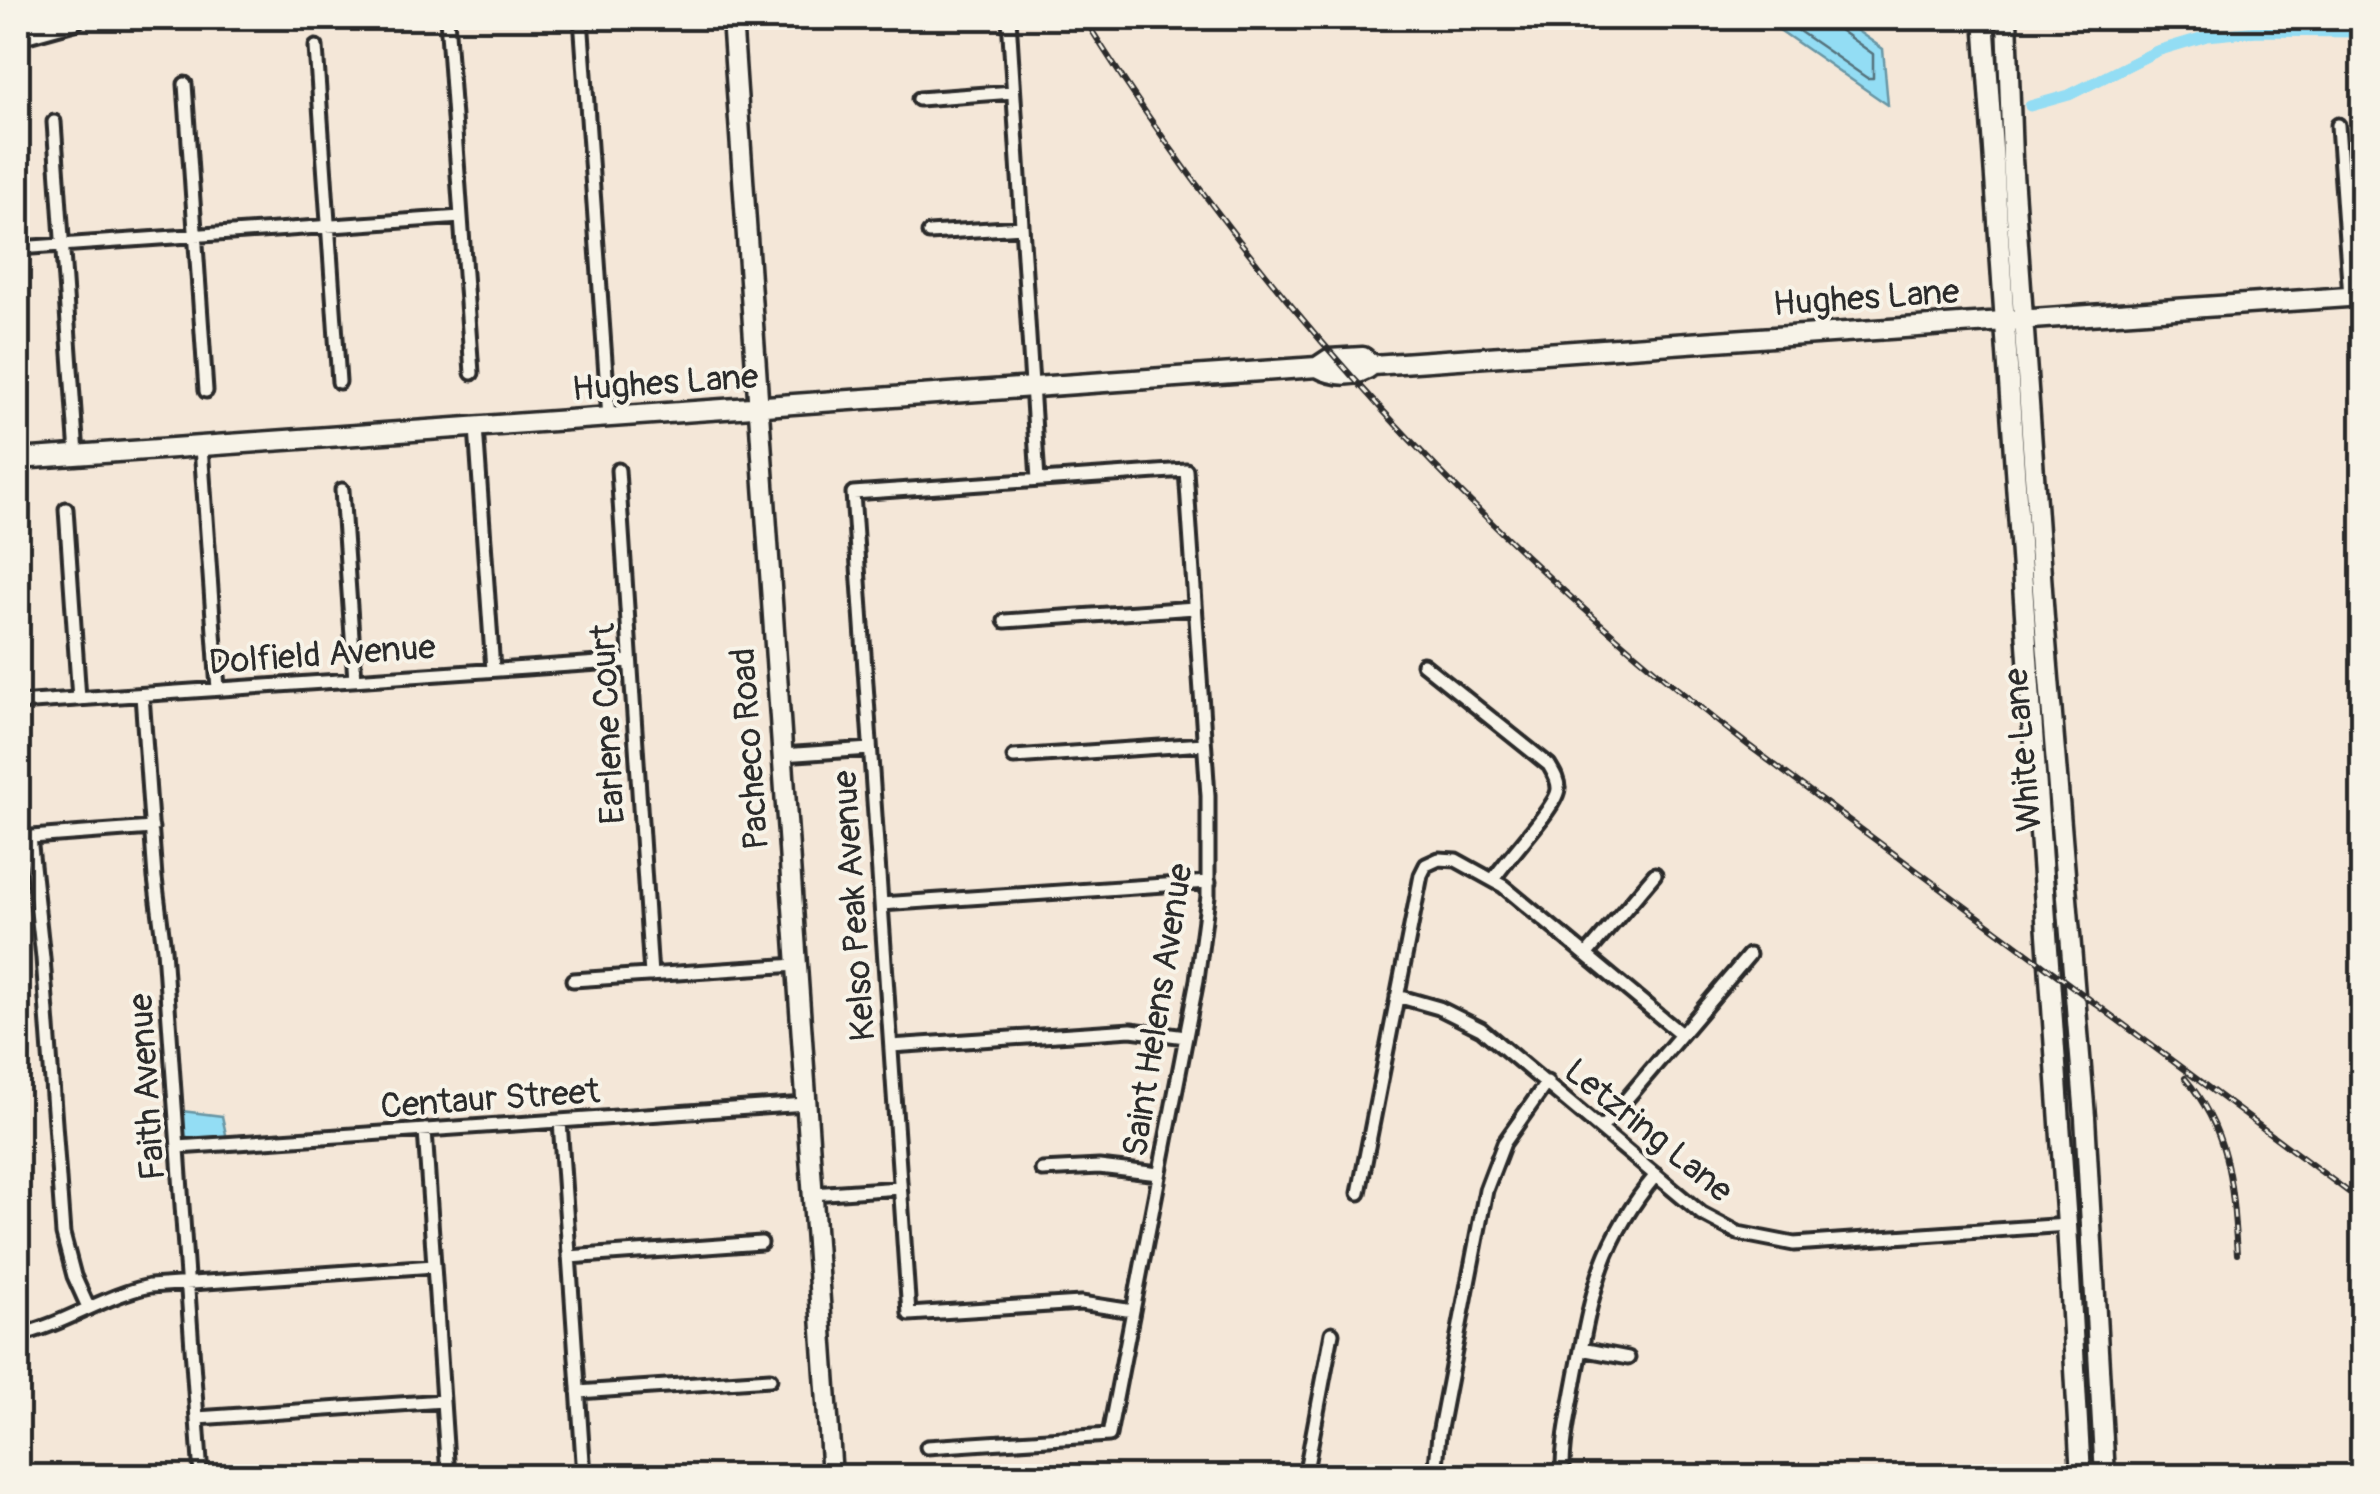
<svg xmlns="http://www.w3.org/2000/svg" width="2380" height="1494" font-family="Pangolin,sans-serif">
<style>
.water{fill:#93ddf4;stroke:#6996a4;stroke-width:2.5}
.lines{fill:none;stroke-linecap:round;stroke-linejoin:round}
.shore{stroke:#55727b;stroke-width:2.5}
.canal{stroke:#93ddf4;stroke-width:11}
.street-casing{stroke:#2b2b2b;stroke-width:19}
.secondary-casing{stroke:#2b2b2b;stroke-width:25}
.highway-casing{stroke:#2b2b2b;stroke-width:30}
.street{stroke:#f7f3e8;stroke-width:11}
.secondary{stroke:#f7f3e8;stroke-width:18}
.highway{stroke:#f7f3e8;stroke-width:22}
.rail-casing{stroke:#2b2b2b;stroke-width:6}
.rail{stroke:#f7f3e8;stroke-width:2.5;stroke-dasharray:8;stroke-linecap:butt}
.labels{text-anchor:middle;stroke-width:8;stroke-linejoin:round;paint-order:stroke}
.street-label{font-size:35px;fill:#2b2b2b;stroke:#f7f3e8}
</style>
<rect width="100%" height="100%" fill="#f4e7d8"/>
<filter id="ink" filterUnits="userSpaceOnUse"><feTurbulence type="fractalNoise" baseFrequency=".01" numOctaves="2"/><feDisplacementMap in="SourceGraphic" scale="20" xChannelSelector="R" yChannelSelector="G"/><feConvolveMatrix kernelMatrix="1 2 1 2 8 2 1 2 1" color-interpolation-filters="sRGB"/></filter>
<g filter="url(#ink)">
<path class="water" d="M 1762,18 L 1839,18 L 1883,49 L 1888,105 Z
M 182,1111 L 222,1116 L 227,1139 L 183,1144 L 179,1114 Z"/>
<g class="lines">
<path class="shore" d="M 1780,18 L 1867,78 L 1873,78 L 1873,54 L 1838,29 L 1835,18"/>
<path class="canal" d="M 2030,106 L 2069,95 L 2157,51 L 2207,36 L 2258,31 L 2362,32"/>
<defs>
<path id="street" d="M 447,18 L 472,373
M 581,18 L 609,418
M 1009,18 L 1038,480
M 316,47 L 339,382
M 185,84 L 206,391
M 919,99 L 1013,92
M 54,122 L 77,455
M 2338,125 L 2350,297
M 929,233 L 1022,227
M 18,248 L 461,217
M 476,427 L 493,670
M 201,447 L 218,689
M 618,470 L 651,975
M 342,490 L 355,680
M 66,509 L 79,699
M 1005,621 L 1195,608
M 1423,664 L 1549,765 C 1553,772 1558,779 1558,788 C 1559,805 1505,860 1493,880
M 142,695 L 155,878 L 164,949 L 201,1476
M 18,703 L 629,661
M 782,755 L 870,749
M 1014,757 L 1204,744
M 30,837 L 43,958 L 63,1234 L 74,1276 L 88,1307
M 18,838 L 152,828
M 881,904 L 1209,882
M 1587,954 L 1655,874
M 573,980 L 797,965
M 1397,996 L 1439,1008 L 1481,1029 L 1702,1214 L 1738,1233 L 1794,1244 L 2067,1225
M 891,1046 L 1131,1030 L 1186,1037
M 560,1121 L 584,1476
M 1601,1129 L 1749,955
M 425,1130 L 448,1476
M 178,1147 L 806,1104
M 1042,1170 L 1099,1167 L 1159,1174
M 1359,1193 L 1421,875 L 1426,865 L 1439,859 L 1456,860 L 1503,886 L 1681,1034
M 812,1194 L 900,1188
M 569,1257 L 761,1243
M 18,1335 C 64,1325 103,1296 150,1286 L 434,1266
M 1581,1349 L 1628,1358
M 578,1392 L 770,1379
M 197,1418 L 443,1401
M 927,1447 L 1109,1435 L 1197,980 L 1208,896 L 1208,796 L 1186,470 L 853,493 L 909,1314 L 1081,1303 L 1133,1311
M 1305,1476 L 1332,1333
M 1435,1476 L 1439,1434 L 1486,1190 L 1504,1143 L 1547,1082
M 1563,1476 C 1562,1442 1570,1409 1576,1376 C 1592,1293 1600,1242 1656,1175"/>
<path id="secondary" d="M 732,18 L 832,1476
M 1984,18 L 2067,1225 L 2081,1476
M 2007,18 L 2012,159 L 2044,618 L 2085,1117 L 2105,1476
M 1317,367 C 1335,377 1357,378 1373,365 L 2362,296
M 18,459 L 1317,367 L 1329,359 L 1363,357 L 1373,365"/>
<path id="highway" d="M 18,33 L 72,18"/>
</defs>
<use href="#street" class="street-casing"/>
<use href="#secondary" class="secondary-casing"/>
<use href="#highway" class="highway-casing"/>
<use href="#street" class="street"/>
<use href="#secondary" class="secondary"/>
<use href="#highway" class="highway"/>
<defs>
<path id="rail" d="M 1084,18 C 1259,299 1486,543 1748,745 L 2362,1202
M 2185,1078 C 2231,1134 2232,1185 2237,1254"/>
</defs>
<use href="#rail" class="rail-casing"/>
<use href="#rail" class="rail"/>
</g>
</g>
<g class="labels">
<g class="street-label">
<text transform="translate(1866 297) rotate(-4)" y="12">Hughes Lane</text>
<text transform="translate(665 382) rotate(-4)" y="12">Hughes Lane</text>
<text transform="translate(322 654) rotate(-4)" y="12">Dolfield Avenue</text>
<text transform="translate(607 724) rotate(-93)" y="12">Earlene Court</text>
<text transform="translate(749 749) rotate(-94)" y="12">Pacheco Road</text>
<text transform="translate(2022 750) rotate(-95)" y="12">White Lane</text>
<text transform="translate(853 906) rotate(-94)" y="12">Kelso Peak Avenue</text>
<text transform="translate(1157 1010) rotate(-81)" y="12">Saint Helens Avenue</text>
<text transform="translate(146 1087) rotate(-94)" y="12">Faith Avenue</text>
<text transform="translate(490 1098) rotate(-4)" y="12">Centaur Street</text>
<text transform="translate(1649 1130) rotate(39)" y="12">Letzring Lane</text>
</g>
</g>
<rect width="2380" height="1494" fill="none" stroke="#f7f3e8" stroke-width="60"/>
<rect x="30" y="30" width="2320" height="1434" fill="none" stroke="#2b2b2b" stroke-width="4" filter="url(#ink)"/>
</svg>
